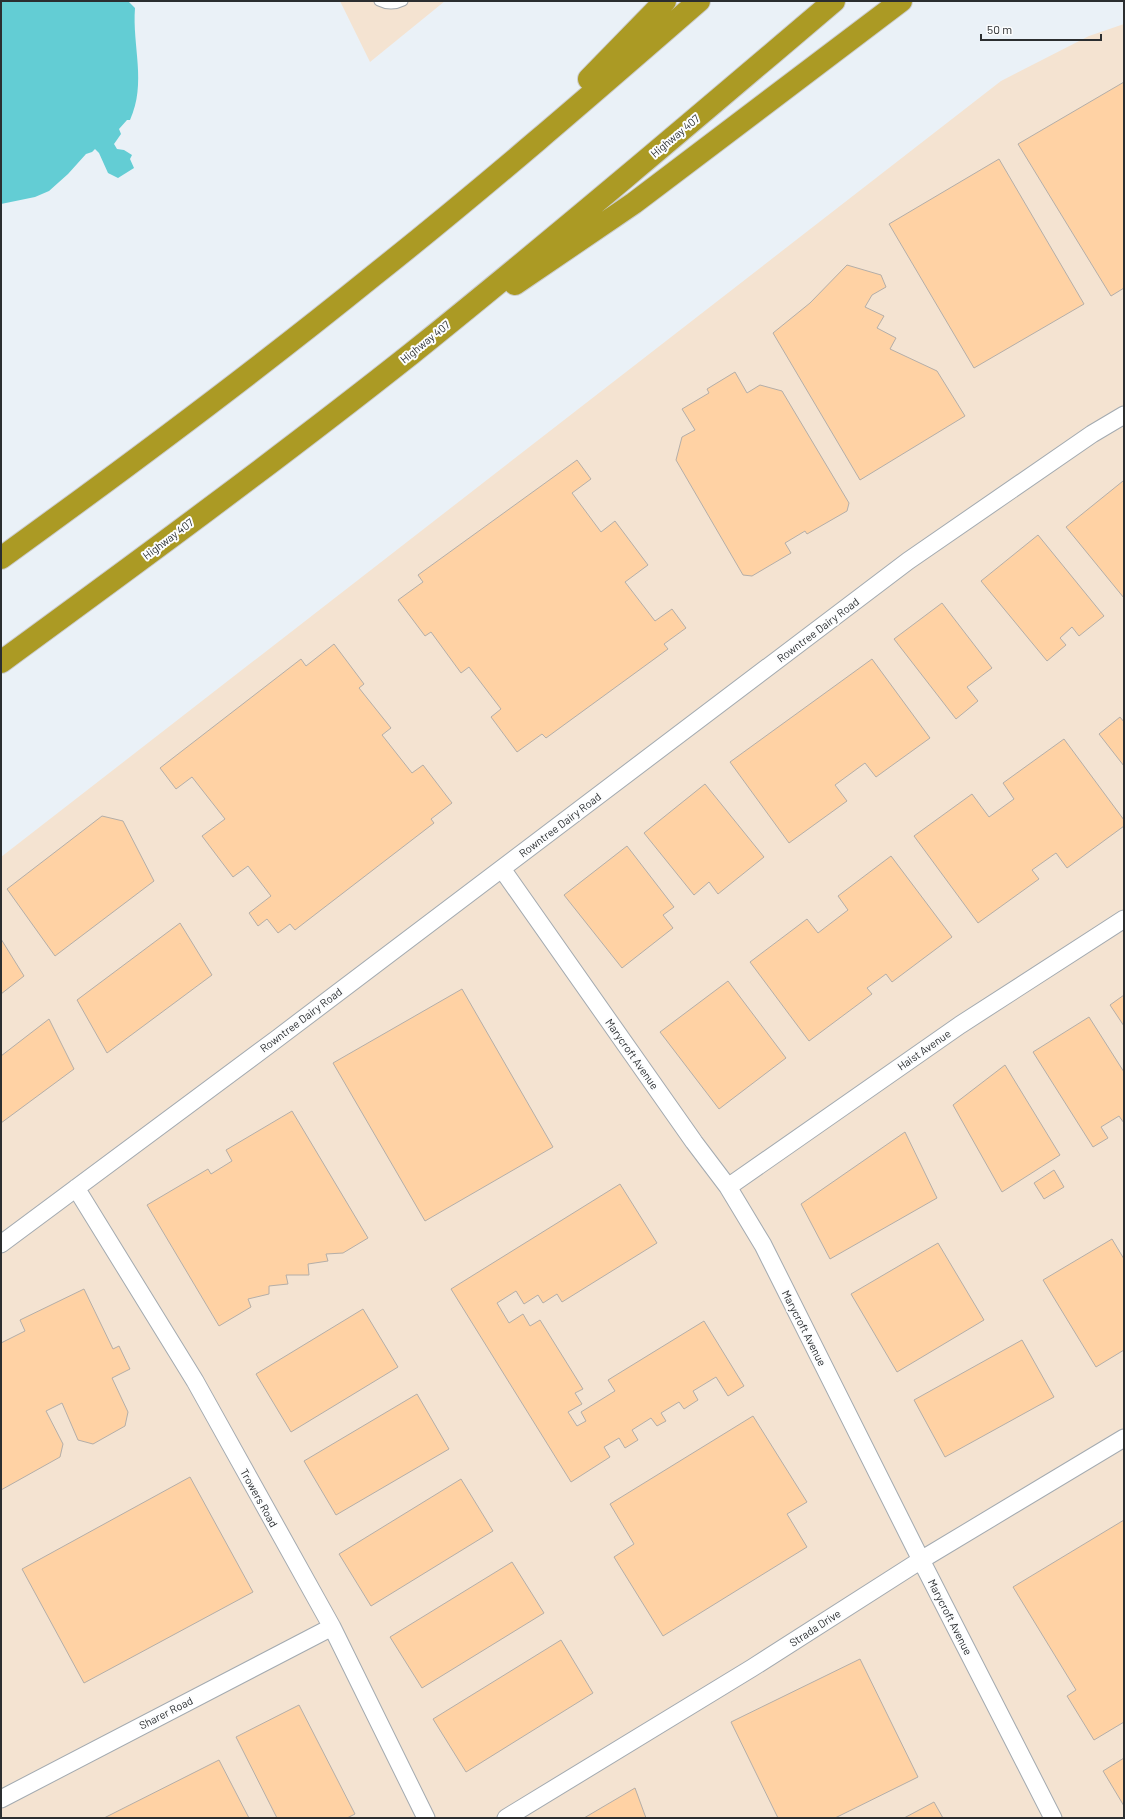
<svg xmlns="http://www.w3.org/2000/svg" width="1125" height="1819" font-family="Barlow,sans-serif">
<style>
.industrial{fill:#f4e3d1}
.water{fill:#63cdd4}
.building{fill:#ffd2a4;stroke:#b4aea8}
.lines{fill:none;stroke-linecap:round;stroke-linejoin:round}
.service-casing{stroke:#a3aab0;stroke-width:11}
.minor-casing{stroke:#a3aab0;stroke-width:19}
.motorway-casing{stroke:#cccdcd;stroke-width:24}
.service{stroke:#fff;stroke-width:9}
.minor{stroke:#fff;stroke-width:17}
.motorway{stroke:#ab9a24;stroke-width:22}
.labels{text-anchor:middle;stroke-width:4;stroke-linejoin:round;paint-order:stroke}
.street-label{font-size:11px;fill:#2b2e30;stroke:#fcfdfe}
</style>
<rect width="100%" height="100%" fill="#eaf1f7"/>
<path class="industrial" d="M 340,1 L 445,1 L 370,62 Z
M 1124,24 L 1124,1818 L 1,1818 L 1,857 L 1001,81 L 1089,36 Z"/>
<path class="water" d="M 1,1 L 128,1 L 135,8 C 132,46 147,83 130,120 L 127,120 L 119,129 L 121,134 L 114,144 L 117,149 L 124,150 L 132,155 L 130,159 L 134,168 L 118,178 L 108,173 L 99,153 L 95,149 L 92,152 L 86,154 L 68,174 L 49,191 L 35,197 L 1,204 Z"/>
<path class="building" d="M 1124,82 L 1124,288 L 1111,296 L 1018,144 Z
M 999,159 L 1084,304 L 974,368 L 889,224 Z
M 847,265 L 881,275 L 886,287 L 872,295 L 865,307 L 884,316 L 877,328 L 896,338 L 890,349 L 937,371 L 965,416 L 860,480 L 773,333 L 810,303 Z
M 735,372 L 747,393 L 760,385 L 782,391 L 849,503 L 847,511 L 807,534 L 805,531 L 785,543 L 791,553 L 752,576 L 743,575 L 676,460 L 682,437 L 695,430 L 682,409 L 709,393 L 707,389 Z
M 577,460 L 591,479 L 572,493 L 601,532 L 615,521 L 648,565 L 625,582 L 655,621 L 672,609 L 686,628 L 664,644 L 668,649 L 546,738 L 542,734 L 517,752 L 491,717 L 501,709 L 469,667 L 461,673 L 431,632 L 425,636 L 398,600 L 423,582 L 418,575 Z
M 1123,481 L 1124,483 L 1124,598 L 1066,527 Z
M 1038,535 L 1104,616 L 1079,636 L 1072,627 L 1060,638 L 1066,645 L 1047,661 L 981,581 Z
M 942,603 L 992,668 L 967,687 L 978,701 L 956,719 L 894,639 Z
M 334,644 L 364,684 L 359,688 L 391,728 L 382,735 L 412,773 L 423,765 L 452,803 L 431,819 L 434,823 L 295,930 L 290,924 L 278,933 L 267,919 L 258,926 L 249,913 L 271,896 L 248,866 L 233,877 L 202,836 L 225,819 L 192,777 L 176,789 L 160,768 L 301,659 L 306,666 Z
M 872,659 L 930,738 L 876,777 L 865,763 L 835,785 L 847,801 L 789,843 L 730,762 Z
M 1120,717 L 1124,722 L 1124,766 L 1099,734 Z
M 1064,739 L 1124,820 L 1124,826 L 1067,868 L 1056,853 L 1032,870 L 1039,879 L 978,923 L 914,836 L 972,794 L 989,817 L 1014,799 L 1003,783 Z
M 705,784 L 764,857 L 718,894 L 709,882 L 694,895 L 644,833 Z
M 102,816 L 123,821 L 154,881 L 55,956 L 7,889 Z
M 627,846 L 674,907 L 663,915 L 673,928 L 622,968 L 564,895 Z
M 891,856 L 952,937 L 892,982 L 886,974 L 867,988 L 872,994 L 809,1041 L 750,962 L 807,919 L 818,933 L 848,910 L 838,896 Z
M 180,923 L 212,975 L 107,1053 L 77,1000 Z
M 1,939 L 24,976 L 1,994 Z
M 728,981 L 786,1058 L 719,1109 L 660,1032 Z
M 462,989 L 553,1147 L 425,1221 L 333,1063 Z
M 1124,995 L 1124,1026 L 1110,1005 Z
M 1089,1017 L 1124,1072 L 1124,1123 L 1119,1116 L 1101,1127 L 1108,1138 L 1093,1147 L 1033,1052 Z
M 49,1019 L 74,1069 L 1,1123 L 1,1056 Z
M 1005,1065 L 1060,1155 L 1002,1192 L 953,1105 Z
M 292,1111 L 368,1238 L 343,1253 L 326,1254 L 328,1261 L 308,1264 L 309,1275 L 286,1275 L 288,1284 L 269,1286 L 269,1294 L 248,1299 L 251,1307 L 219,1326 L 147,1205 L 208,1169 L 211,1174 L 232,1161 L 226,1150 Z
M 905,1132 L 937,1198 L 830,1259 L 801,1204 Z
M 1054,1170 L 1064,1187 L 1044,1199 L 1034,1183 Z
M 620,1184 L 657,1243 L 562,1302 L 557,1294 L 543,1303 L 538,1295 L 524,1304 L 516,1291 L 497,1303 L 509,1323 L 523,1314 L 530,1326 L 540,1320 L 583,1389 L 575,1393 L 582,1404 L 568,1412 L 577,1426 L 586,1421 L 581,1412 L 615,1391 L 608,1380 L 704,1321 L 744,1386 L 728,1396 L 716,1377 L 693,1391 L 698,1400 L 684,1409 L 679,1402 L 661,1413 L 666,1421 L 657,1426 L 651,1418 L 632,1430 L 638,1440 L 625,1448 L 619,1438 L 604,1447 L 610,1457 L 571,1482 L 451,1289 Z
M 1112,1239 L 1124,1259 L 1124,1350 L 1096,1367 L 1043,1280 Z
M 938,1243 L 984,1320 L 897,1372 L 851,1294 Z
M 84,1289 L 113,1349 L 119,1346 L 130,1369 L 112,1378 L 128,1412 L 125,1426 L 93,1444 L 78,1440 L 62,1403 L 46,1411 L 63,1444 L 60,1457 L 1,1490 L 1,1343 L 25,1331 L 20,1320 Z
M 363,1309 L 398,1367 L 291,1432 L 256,1374 Z
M 1022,1340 L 1054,1397 L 945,1457 L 914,1400 Z
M 417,1394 L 449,1449 L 336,1515 L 304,1461 Z
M 753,1416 L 807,1502 L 787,1514 L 807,1547 L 663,1636 L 614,1557 L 634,1544 L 610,1504 Z
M 190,1477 L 253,1592 L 84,1683 L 22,1569 Z
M 461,1479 L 493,1531 L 371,1606 L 339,1554 Z
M 1124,1520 L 1124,1722 L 1094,1740 L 1067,1696 L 1076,1690 L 1013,1587 Z
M 512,1562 L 544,1613 L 422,1688 L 390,1637 Z
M 561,1640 L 593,1693 L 466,1772 L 433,1719 Z
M 860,1659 L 918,1777 L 835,1818 L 778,1818 L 731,1722 Z
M 299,1705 L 355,1814 L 347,1818 L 277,1818 L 236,1737 Z
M 1124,1758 L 1124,1806 L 1103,1771 Z
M 219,1760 L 249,1818 L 104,1818 Z
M 635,1788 L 646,1818 L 584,1818 Z
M 934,1802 L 943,1818 L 904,1818 Z"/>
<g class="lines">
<defs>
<path id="service" d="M 379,1 C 387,5 395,5 403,1"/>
<path id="minor" d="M 502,869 L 694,1142 L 728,1187 L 763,1245 L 921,1560 L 1053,1818
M 728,1187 L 960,1025 L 1124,919
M 76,1188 L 195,1381 L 332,1627 L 426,1818
M 1,1244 L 278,1038 L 908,561 L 1092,434 L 1124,415
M 1,1799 L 332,1627
M 506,1818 L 752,1668 L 921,1560 L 1124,1438"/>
<path id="motorway" d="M 589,79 L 665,1
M 515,284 L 634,203 L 901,1
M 1,558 C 127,467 252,374 373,276 C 485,187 592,94 699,1
M 1,662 C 139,561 277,460 411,354 C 554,239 694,120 834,1"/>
</defs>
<use href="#service" class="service-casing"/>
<use href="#minor" class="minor-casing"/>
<use href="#motorway" class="motorway-casing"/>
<use href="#service" class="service"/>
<use href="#minor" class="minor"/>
<use href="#motorway" class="motorway"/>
</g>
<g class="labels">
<g class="street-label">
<text transform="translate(675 136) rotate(-40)" y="4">Highway 407</text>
<text transform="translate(425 342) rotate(-39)" y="4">Highway 407</text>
<text transform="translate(168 539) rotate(-37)" y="4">Highway 407</text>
<text transform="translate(818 630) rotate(-37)" y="4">Rowntree Dairy Road</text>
<text transform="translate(560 825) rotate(-37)" y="4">Rowntree Dairy Road</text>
<text transform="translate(301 1020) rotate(-37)" y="4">Rowntree Dairy Road</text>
<text transform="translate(924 1050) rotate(-35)" y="4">Haist Avenue</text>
<text transform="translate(632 1054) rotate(55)" y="4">Marycroft Avenue</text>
<text transform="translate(804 1328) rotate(63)" y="4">Marycroft Avenue</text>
<text transform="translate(259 1498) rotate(61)" y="4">Trowers Road</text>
<text transform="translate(950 1617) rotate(63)" y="4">Marycroft Avenue</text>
<text transform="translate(815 1628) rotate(-33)" y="4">Strada Drive</text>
<text transform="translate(166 1713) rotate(-27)" y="4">Sharer Road</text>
</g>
</g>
<rect width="1125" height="1819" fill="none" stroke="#2b2e30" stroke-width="4"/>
<path d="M981 34v6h120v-6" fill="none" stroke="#2b2e30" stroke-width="2"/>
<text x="987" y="34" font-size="12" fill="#2b2e30" stroke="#fcfdfe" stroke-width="3" paint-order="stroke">50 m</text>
</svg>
